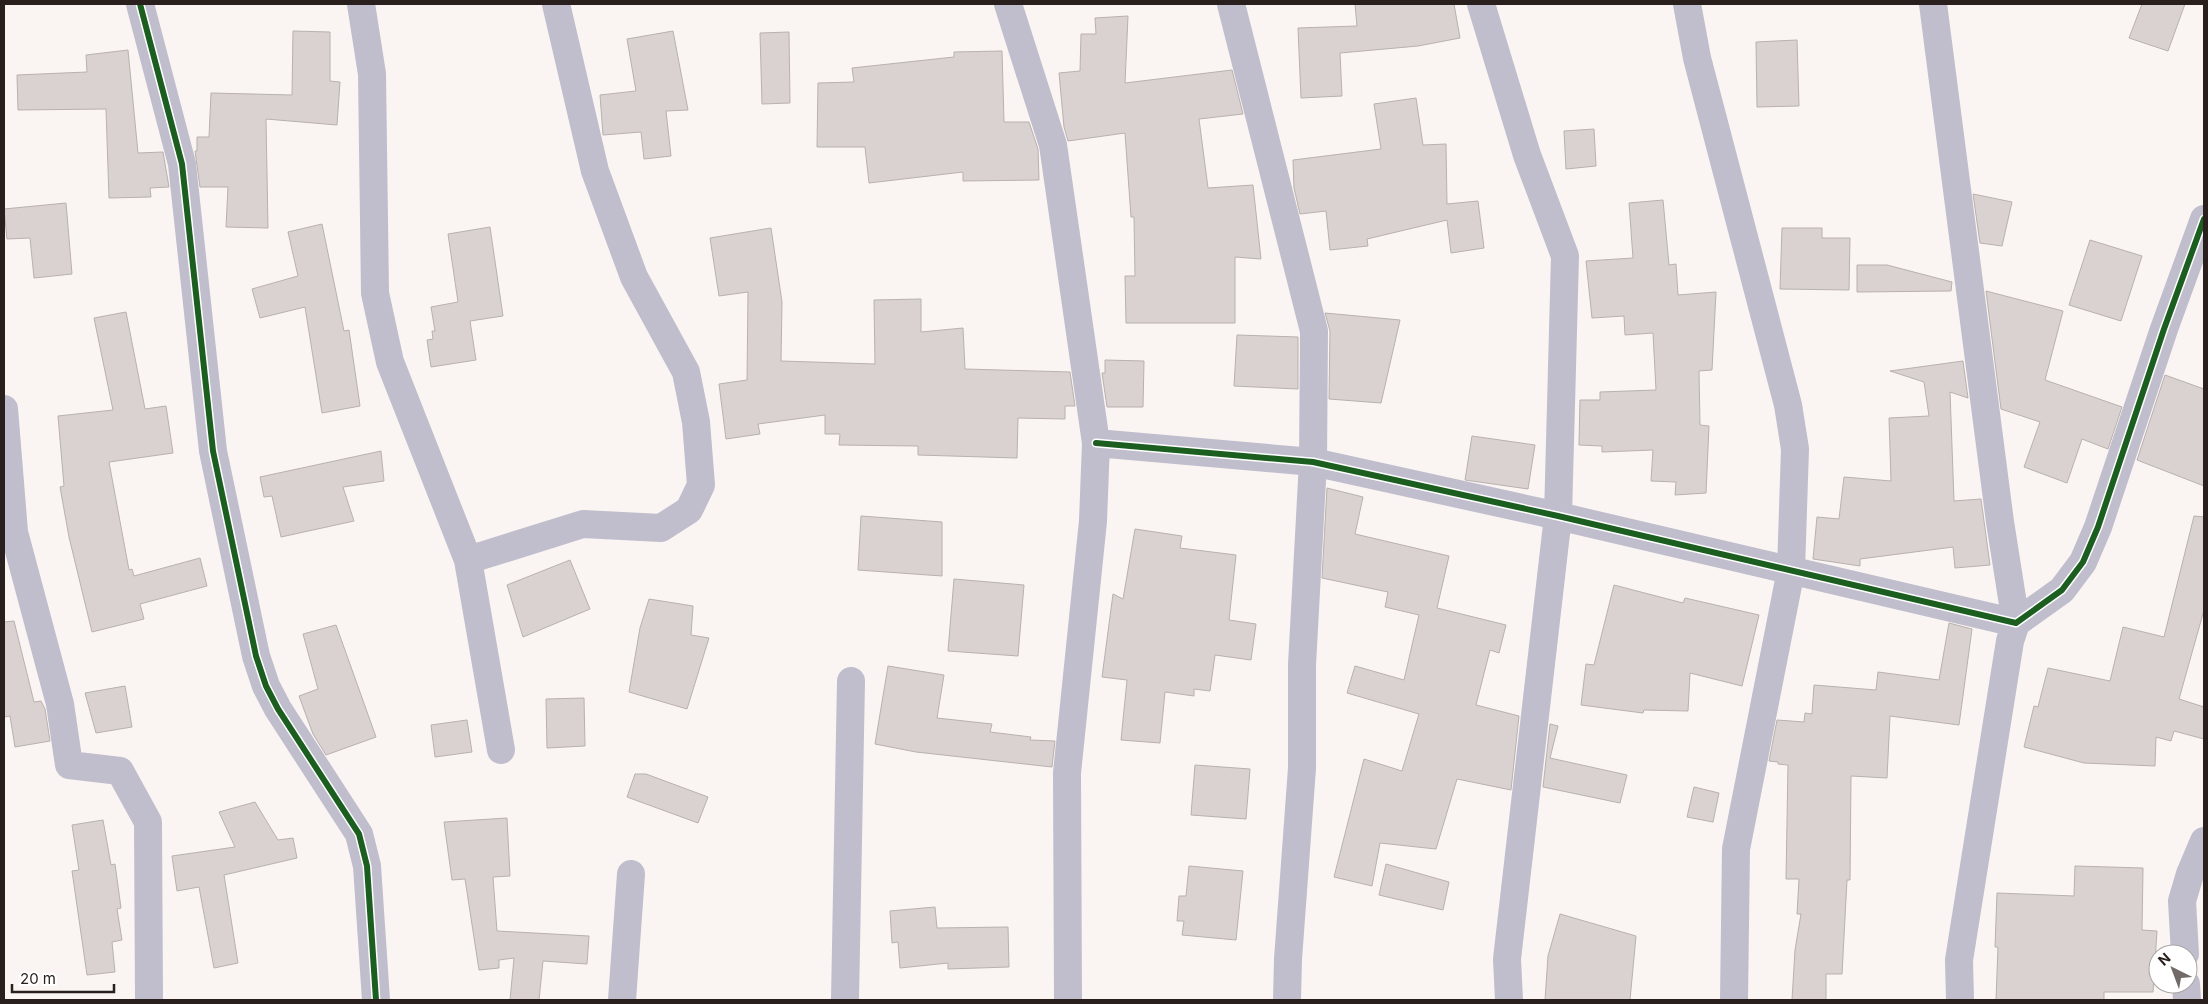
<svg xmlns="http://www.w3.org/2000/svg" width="2208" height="1004" font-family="Inter,sans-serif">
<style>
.building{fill:#dad2d0;stroke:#b8b1ae}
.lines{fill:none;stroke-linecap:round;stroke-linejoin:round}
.minor{stroke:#c0bdcc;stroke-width:28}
.cycleway-casing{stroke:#fff;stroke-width:9}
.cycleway{stroke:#1b5e20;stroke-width:6}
</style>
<rect width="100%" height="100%" fill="#faf4f2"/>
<path class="building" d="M 1355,4 L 1454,4 L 1460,38 L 1418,46 L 1340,53 L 1342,96 L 1301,98 L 1298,28 L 1357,26 Z
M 2142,4 L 2185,4 L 2168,51 L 2129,38 Z
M 1128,16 L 1125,83 L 1232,70 L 1243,114 L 1199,119 L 1208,188 L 1253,185 L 1261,259 L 1235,257 L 1235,323 L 1126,323 L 1125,276 L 1135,276 L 1134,217 L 1131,217 L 1125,133 L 1068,141 L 1064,127 L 1059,73 L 1080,71 L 1081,34 L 1096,34 L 1095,18 Z
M 293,31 L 330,32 L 330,81 L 340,82 L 337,125 L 266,119 L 268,228 L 226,227 L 228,187 L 200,187 L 195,151 L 197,151 L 197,137 L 209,137 L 211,93 L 292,95 Z
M 673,31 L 688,110 L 666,111 L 671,156 L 644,159 L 641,132 L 603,135 L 600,95 L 636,91 L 627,39 Z
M 789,32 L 790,103 L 762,104 L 760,33 Z
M 1797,40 L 1799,106 L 1757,107 L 1756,42 Z
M 128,50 L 138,153 L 163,152 L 169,187 L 150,188 L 151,197 L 109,198 L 106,109 L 18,110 L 17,75 L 87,72 L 86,55 Z
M 1002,51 L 1004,122 L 1029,122 L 1038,149 L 1039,180 L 963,181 L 963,172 L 869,183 L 865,147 L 817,147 L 818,83 L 854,82 L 852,68 L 954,57 L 954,52 Z
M 1416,98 L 1423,145 L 1446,144 L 1447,204 L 1478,201 L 1484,248 L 1451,253 L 1447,220 L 1367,239 L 1368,246 L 1330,250 L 1326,211 L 1300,214 L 1294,188 L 1293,160 L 1381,149 L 1374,104 Z
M 1594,129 L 1596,166 L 1566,169 L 1564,131 Z
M 1973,194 L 2012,202 L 2002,246 L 1980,243 Z
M 1663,200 L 1669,265 L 1676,264 L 1678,295 L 1716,292 L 1712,370 L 1699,371 L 1700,425 L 1709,426 L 1706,493 L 1675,495 L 1676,482 L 1651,481 L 1653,450 L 1602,452 L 1602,446 L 1579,445 L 1580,400 L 1600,400 L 1600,392 L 1656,390 L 1653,333 L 1625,335 L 1624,316 L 1592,318 L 1586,261 L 1633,258 L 1629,203 Z
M 66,203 L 72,274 L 34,278 L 30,238 L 7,239 L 4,209 Z
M 322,224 L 344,331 L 349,330 L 360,406 L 322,413 L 305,307 L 260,318 L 252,289 L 298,276 L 288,232 Z
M 490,227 L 503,316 L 470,321 L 476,360 L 431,367 L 427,340 L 433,339 L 432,331 L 435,331 L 431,307 L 458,302 L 448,234 Z
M 771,228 L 782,302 L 781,361 L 875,364 L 874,300 L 921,299 L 921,332 L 963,328 L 965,369 L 1070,372 L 1075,406 L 1065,406 L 1065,419 L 1018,418 L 1017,458 L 918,455 L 918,446 L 839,445 L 840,434 L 825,434 L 825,415 L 758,424 L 760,434 L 726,439 L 719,384 L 747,380 L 748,292 L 719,296 L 710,238 Z
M 1782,228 L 1822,228 L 1822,238 L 1850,238 L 1849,290 L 1780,289 Z
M 2090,240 L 2142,256 L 2121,321 L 2069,305 Z
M 1857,265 L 1887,265 L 1952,282 L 1951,291 L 1857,292 Z
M 1986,291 L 2063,311 L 2045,380 L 2122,407 L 2108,449 L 2082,439 L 2067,483 L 2024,467 L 2040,422 L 2001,409 Z
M 126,312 L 145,409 L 166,406 L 173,453 L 109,462 L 129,570 L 132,569 L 134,576 L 200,558 L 207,586 L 140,604 L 144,619 L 92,632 L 69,537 L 60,487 L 64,486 L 58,416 L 113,410 L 94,318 Z
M 1325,313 L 1400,320 L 1381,403 L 1329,399 L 1330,331 Z
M 1237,335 L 1298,337 L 1298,389 L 1234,386 Z
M 1105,360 L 1144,361 L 1143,407 L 1107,407 L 1102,373 L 1105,373 Z
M 1963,361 L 1968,398 L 1950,392 L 1954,501 L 1981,499 L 1990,565 L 1955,568 L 1953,547 L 1860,559 L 1860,566 L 1813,559 L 1817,517 L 1839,519 L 1844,477 L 1891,481 L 1889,418 L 1929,416 L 1924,382 L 1890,371 Z
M 2165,375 L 2204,389 L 2204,486 L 2137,460 Z
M 1472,436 L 1535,445 L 1528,489 L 1465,480 Z
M 381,451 L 384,481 L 343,487 L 354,521 L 281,537 L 272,496 L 264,497 L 260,477 Z
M 1327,488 L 1363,497 L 1355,534 L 1449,556 L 1437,608 L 1506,625 L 1499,653 L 1490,650 L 1476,705 L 1519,716 L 1511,790 L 1457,779 L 1436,849 L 1380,843 L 1372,886 L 1334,877 L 1364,759 L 1402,771 L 1419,714 L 1347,693 L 1355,666 L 1404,680 L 1419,615 L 1385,607 L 1388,592 L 1322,578 Z
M 861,516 L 942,522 L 942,576 L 858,570 Z
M 2194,516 L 2204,517 L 2204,610 L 2179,699 L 2204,707 L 2204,739 L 2174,731 L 2171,741 L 2156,737 L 2155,766 L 2084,763 L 2024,747 L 2034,706 L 2038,707 L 2048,668 L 2110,681 L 2123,627 L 2164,637 Z
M 1135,529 L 1182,536 L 1180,548 L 1236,555 L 1229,620 L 1256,624 L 1251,660 L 1215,655 L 1210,691 L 1194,689 L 1194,696 L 1165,692 L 1160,743 L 1121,740 L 1127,680 L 1102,677 L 1113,594 L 1123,599 Z
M 570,560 L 590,609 L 523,637 L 507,585 Z
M 954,579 L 1024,585 L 1018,656 L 948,651 Z
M 1614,585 L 1683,603 L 1685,598 L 1759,615 L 1742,686 L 1690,673 L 1688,711 L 1644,710 L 1643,713 L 1581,705 L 1586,664 L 1594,665 Z
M 649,599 L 693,606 L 691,635 L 709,638 L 687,709 L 629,692 L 640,628 Z
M 14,621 L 34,702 L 41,701 L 45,709 L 50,741 L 15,747 L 10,716 L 4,717 L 4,622 Z
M 1949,623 L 1972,629 L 1959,725 L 1890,716 L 1887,778 L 1851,776 L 1850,880 L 1847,880 L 1842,974 L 1826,974 L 1826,1000 L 1792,1000 L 1795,950 L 1801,914 L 1797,914 L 1799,879 L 1786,879 L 1788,765 L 1778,764 L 1778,762 L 1769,761 L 1777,720 L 1804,722 L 1805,713 L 1812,714 L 1814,685 L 1876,690 L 1878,672 L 1939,680 Z
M 336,625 L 376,737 L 326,755 L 313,734 L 299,696 L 318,689 L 303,634 Z
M 888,666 L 944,675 L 937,718 L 992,724 L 990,732 L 1031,737 L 1030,740 L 1055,741 L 1052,767 L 916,752 L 875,744 Z
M 125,686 L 132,727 L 96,733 L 85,693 Z
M 584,698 L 585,746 L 547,748 L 546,699 Z
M 467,720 L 472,752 L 435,757 L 431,725 Z
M 1550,724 L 1558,726 L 1550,758 L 1627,775 L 1620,803 L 1543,787 Z
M 1195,765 L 1250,769 L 1246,819 L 1191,815 Z
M 635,774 L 646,774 L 708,797 L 698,823 L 627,797 Z
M 1694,787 L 1719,793 L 1713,822 L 1687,817 Z
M 255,802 L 278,840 L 293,838 L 297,858 L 224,875 L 238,963 L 214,968 L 199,887 L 177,891 L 172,856 L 235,847 L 219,812 Z
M 507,818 L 510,876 L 493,877 L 497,931 L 589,936 L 587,964 L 543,961 L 539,1000 L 510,1000 L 514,958 L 499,960 L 499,968 L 479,970 L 465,879 L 452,880 L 444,822 Z
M 103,820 L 111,865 L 115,864 L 121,908 L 117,909 L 122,940 L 112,942 L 115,972 L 87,975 L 72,871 L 79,870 L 72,825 Z
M 1386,864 L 1449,882 L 1443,910 L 1379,895 Z
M 1189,866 L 1243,871 L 1236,940 L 1182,935 L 1184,921 L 1177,921 L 1179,896 L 1186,896 Z
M 2075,866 L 2143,868 L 2142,930 L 2157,931 L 2153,992 L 2104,992 L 2104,1000 L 1996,1000 L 1998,947 L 1995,947 L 1997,893 L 2074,896 Z
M 935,907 L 937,928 L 1008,927 L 1009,967 L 948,969 L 948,963 L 900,968 L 898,942 L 892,943 L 890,911 Z
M 1560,914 L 1636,936 L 1630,1000 L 1545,1000 L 1548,956 Z"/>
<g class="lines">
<path class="minor" d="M 140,4 L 182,164 L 213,451 L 256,656 L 266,686 L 278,709 L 359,834 L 367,866 L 376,1000
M 361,4 L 372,74 L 375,293 L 390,362 L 468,560 L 501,750
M 1008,4 L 1053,145 L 1096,443 L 1093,521 L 1067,773 L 1068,1000
M 1231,4 L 1314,331 L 1313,462 L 1302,665 L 1302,768 L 1288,959 L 1287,1000
M 1481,4 L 1527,155 L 1565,256 L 1558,516 L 1507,959 L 1509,1000
M 1687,4 L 1697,58 L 1788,405 L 1795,449 L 1791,570 L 1736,849 L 1734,1000
M 1933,4 L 2000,522 L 2016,623 L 2010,641 L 1959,960 L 1960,1000
M 4,409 L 14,532 L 60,704 L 69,765 L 120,771 L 148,822 L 149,1000
M 1096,443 L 1313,462 L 1558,516 L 2016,623 L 2062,590 L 2083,562 L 2098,527 L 2164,329 L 2204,219
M 468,560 L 583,524 L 661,528 L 689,510 L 701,485 L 696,422 L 686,372 L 634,277 L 595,171 L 556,4
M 2185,954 L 2182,901 L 2190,874 L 2204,841
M 2186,984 L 2187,1000
M 622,1000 L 631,874
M 845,1000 L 851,681"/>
<defs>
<path id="cycleway" d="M 140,4 L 182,164 L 213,451 L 256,656 L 266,686 L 278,709 L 359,834 L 367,866 L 376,1000
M 1096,443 L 1313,462 L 1558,516 L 2016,623 L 2062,590 L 2083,562 L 2098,527 L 2164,329 L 2204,219"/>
</defs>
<use href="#cycleway" class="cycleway-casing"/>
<use href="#cycleway" class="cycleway"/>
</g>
<rect width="2208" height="1004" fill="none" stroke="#29201d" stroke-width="10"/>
<g transform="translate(2173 969) rotate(318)"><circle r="24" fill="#ffffff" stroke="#a9a6a5"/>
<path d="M0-4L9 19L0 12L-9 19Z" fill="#726a68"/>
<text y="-8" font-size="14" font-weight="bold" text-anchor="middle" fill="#29201d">N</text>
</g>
<path d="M12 984v8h102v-8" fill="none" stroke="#29201d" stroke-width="2.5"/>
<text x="20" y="984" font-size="15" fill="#29201d" stroke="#ffffff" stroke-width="4" paint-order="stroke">20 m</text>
</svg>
